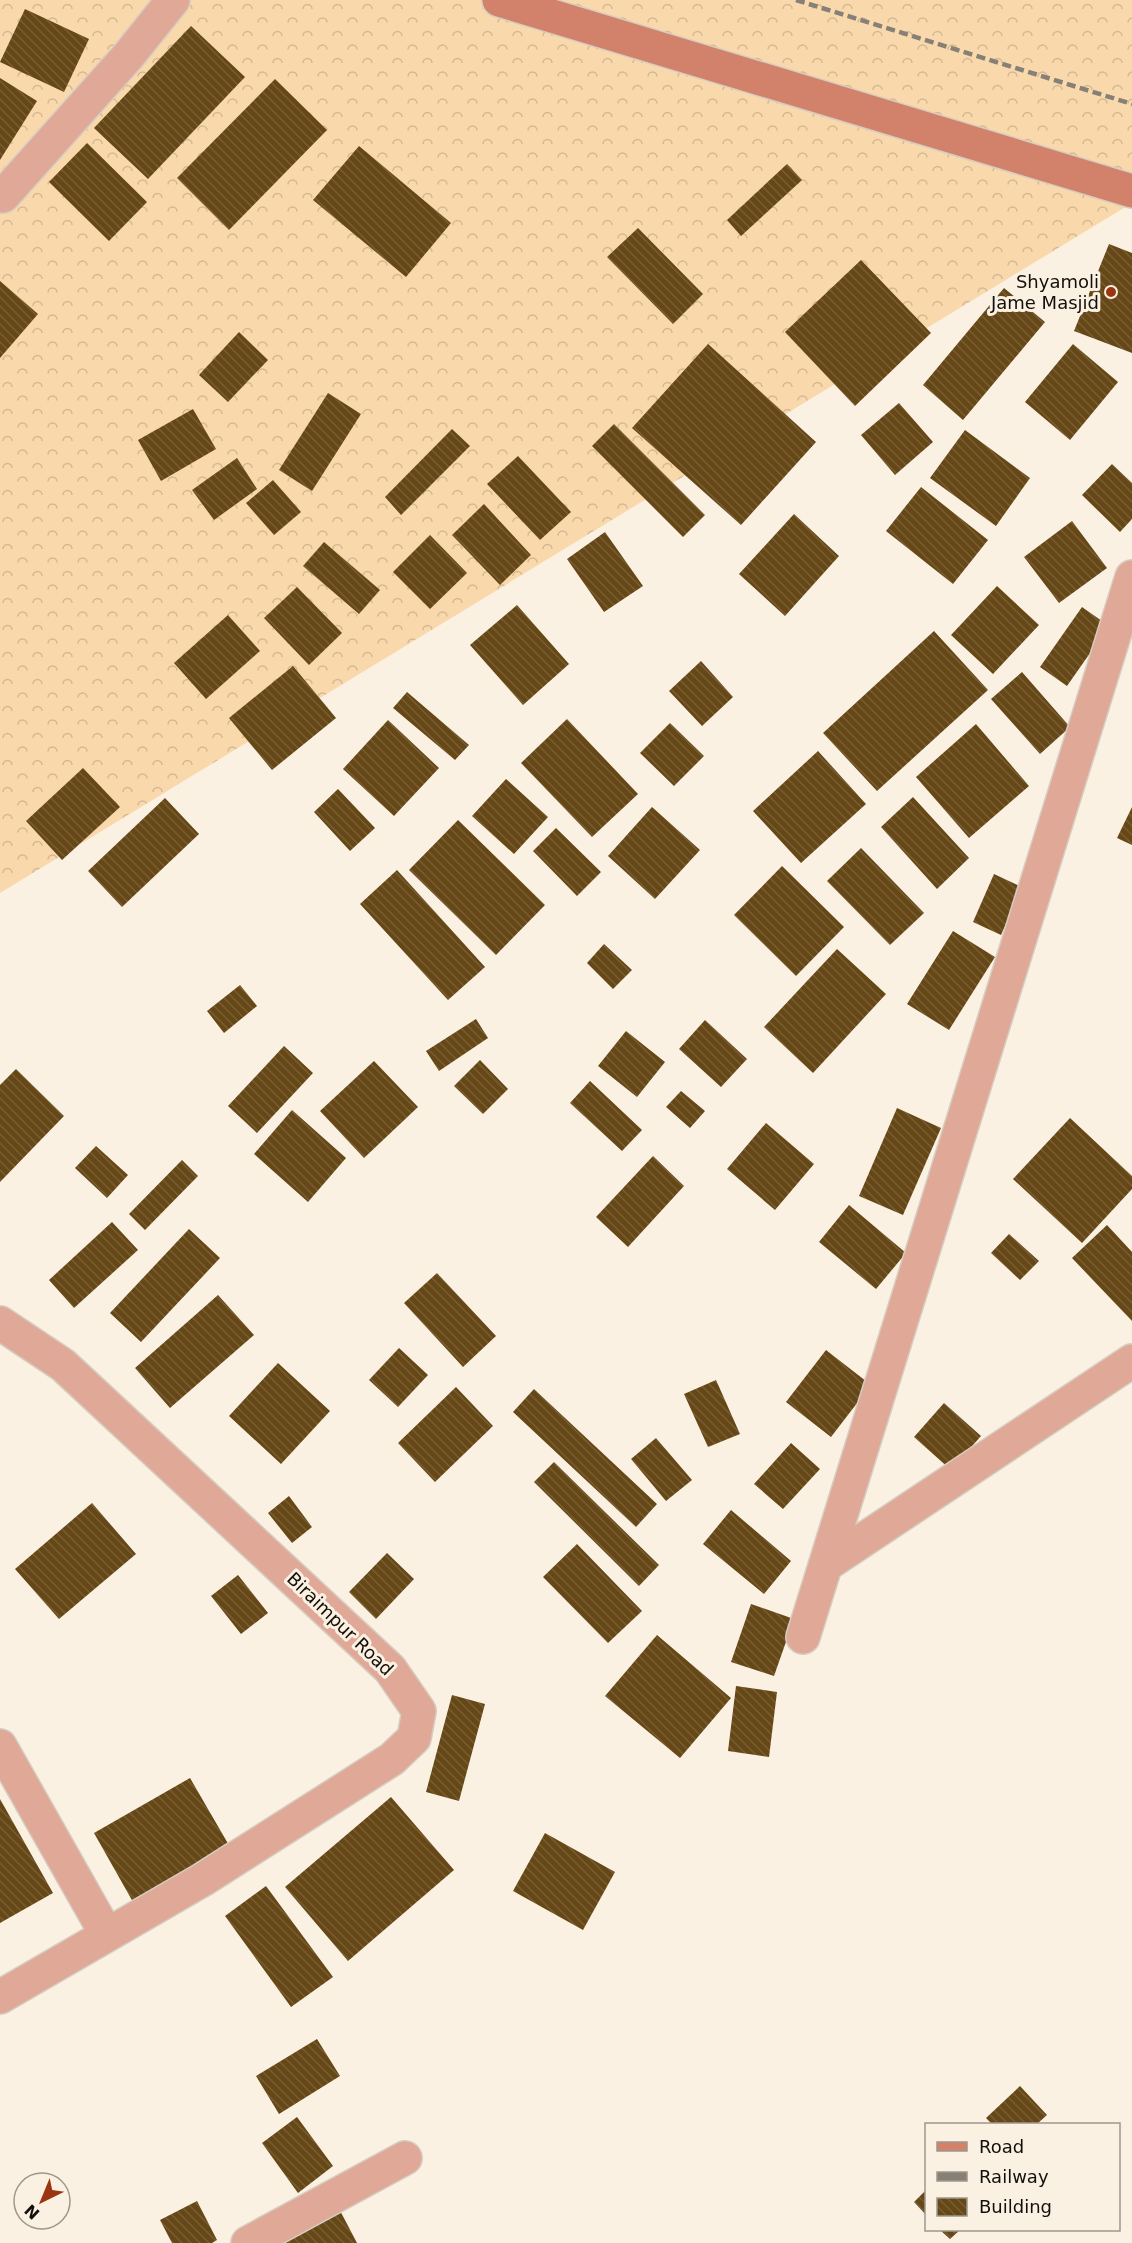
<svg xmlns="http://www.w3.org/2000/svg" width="1132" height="2243" font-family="'DejaVu Sans',sans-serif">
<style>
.forest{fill:url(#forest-crowns)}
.building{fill:url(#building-back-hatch)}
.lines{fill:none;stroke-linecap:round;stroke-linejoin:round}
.street-casing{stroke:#d6cdc0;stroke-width:36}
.secondary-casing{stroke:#d6cdc0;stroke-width:36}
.street{stroke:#dfa897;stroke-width:33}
.secondary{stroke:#d2826a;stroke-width:33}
.rail{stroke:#878076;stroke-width:4.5;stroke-dasharray:9 4.5;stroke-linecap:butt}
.poi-dot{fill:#9b3511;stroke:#fbf1e3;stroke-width:2}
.labels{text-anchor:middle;stroke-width:6;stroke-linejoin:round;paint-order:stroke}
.poi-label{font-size:18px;fill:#130f0a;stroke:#fbf1e3;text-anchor:end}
.street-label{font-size:18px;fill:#130f0a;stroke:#fbf1e3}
</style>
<defs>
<pattern id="forest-crowns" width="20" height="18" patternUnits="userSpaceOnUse" patternTransform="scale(1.5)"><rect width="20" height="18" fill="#f9d8ac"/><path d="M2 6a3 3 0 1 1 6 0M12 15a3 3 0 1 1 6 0" fill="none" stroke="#d5b893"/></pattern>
<pattern id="building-back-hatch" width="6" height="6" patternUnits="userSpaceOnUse" patternTransform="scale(1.5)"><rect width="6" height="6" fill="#664716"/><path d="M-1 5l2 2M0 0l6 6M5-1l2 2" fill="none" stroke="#765d36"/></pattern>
</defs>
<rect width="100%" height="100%" fill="#fbf1e3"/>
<path class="forest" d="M 0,0 L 1132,0 L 1132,203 L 0,893 Z"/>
<path class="building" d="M 25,9 L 89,39 L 64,92 L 0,62 Z
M 191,26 L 245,77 L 148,179 L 94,128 Z
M 0,78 L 37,101 L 0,160 Z
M 275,79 L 327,130 L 229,230 L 177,178 Z
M 87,143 L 147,202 L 109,241 L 49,182 Z
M 359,146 L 451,223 L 406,277 L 313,200 Z
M 787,164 L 802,180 L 741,236 L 727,220 Z
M 638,228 L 703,294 L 673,324 L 607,257 Z
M 1109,244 L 1132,253 L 1132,353 L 1074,331 Z
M 861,260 L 931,333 L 855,406 L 785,332 Z
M 0,281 L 38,314 L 0,358 Z
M 1004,288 L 1045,322 L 963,420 L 923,385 Z
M 239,332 L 268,360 L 228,402 L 199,375 Z
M 708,344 L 816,442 L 741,525 L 632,428 Z
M 1073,344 L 1118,382 L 1070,440 L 1025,402 Z
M 328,393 L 361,414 L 312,491 L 279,470 Z
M 899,403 L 933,442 L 895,475 L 861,435 Z
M 193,409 L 216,449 L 161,481 L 138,440 Z
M 614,424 L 705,515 L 683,537 L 592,446 Z
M 452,429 L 470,446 L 401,515 L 385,497 Z
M 965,430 L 1030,478 L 996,526 L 930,478 Z
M 518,456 L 571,512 L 540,540 L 487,484 Z
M 237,458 L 257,489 L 214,520 L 192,490 Z
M 1112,464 L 1132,483 L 1132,519 L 1120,532 L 1082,495 Z
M 273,480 L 301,512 L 274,535 L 246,503 Z
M 921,487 L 988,540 L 953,584 L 886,531 Z
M 484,504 L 531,555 L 500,585 L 452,535 Z
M 794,514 L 839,556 L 785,616 L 739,574 Z
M 1072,521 L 1107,568 L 1059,603 L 1024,557 Z
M 605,532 L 643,586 L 604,612 L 567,559 Z
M 430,535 L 467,573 L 430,609 L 393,572 Z
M 324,542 L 380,590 L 359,614 L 303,566 Z
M 997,586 L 1039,625 L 993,674 L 951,635 Z
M 297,587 L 342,633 L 309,665 L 264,618 Z
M 517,605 L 569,664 L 523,705 L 470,645 Z
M 1082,607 L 1109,626 L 1067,686 L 1040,667 Z
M 228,615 L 260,651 L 206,699 L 174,663 Z
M 934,631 L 988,690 L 877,791 L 823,733 Z
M 701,661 L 733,697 L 702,726 L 669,691 Z
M 293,666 L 336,718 L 272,770 L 229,718 Z
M 1022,672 L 1070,727 L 1040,754 L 991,699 Z
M 407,692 L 469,745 L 455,760 L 393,708 Z
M 567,719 L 638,794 L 592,837 L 521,763 Z
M 388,720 L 439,768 L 394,816 L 343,769 Z
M 670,723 L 704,756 L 674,786 L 640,753 Z
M 976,724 L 1029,786 L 969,838 L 916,777 Z
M 818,751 L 866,804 L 801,863 L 753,811 Z
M 83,768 L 120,807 L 62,860 L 26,821 Z
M 506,779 L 548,817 L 514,854 L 472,816 Z
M 338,789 L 375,828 L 350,851 L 314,812 Z
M 913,797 L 969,858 L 937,889 L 881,827 Z
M 165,798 L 199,834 L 122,907 L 88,871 Z
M 652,807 L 700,850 L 655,899 L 608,856 Z
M 1132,807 L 1132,845 L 1117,838 Z
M 458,820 L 545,905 L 496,955 L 409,870 Z
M 556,828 L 601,872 L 577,896 L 533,851 Z
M 861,848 L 924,913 L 890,945 L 827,881 Z
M 782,866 L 844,927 L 796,976 L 734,915 Z
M 397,870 L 485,967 L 448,1000 L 360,904 Z
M 994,874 L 1022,887 L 1001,935 L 973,922 Z
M 953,931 L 995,957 L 949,1030 L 907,1004 Z
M 604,944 L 632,970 L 613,989 L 587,963 Z
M 837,949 L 886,994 L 813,1073 L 764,1027 Z
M 240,985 L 257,1006 L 224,1033 L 207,1011 Z
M 476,1019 L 488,1038 L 439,1071 L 426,1051 Z
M 705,1020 L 747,1059 L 721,1087 L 679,1049 Z
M 626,1031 L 665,1062 L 637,1097 L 598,1066 Z
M 284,1046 L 313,1073 L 257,1133 L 228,1106 Z
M 480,1060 L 508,1089 L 483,1114 L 454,1086 Z
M 374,1061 L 418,1107 L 364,1158 L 320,1111 Z
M 16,1069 L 64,1116 L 0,1182 L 0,1085 Z
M 590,1081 L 642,1130 L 622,1151 L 570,1103 Z
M 681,1091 L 705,1111 L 690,1128 L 666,1107 Z
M 897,1108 L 941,1128 L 903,1215 L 859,1196 Z
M 292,1110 L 346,1158 L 308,1202 L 254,1154 Z
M 1070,1118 L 1132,1176 L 1132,1189 L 1082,1243 L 1013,1179 Z
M 766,1123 L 814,1164 L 775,1210 L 727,1169 Z
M 96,1146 L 128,1175 L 107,1198 L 75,1168 Z
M 653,1156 L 684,1186 L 628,1247 L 596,1217 Z
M 182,1160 L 198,1176 L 145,1230 L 129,1214 Z
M 849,1205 L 906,1253 L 876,1289 L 819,1242 Z
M 112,1222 L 138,1250 L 74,1308 L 49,1280 Z
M 1107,1225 L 1132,1252 L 1132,1321 L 1072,1258 Z
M 189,1229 L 220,1258 L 141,1342 L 110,1313 Z
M 1009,1234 L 1039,1261 L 1020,1280 L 991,1253 Z
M 437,1273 L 496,1336 L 463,1367 L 404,1303 Z
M 218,1295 L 254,1335 L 170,1408 L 135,1368 Z
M 399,1348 L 428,1375 L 398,1407 L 369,1380 Z
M 826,1350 L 871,1385 L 831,1437 L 786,1402 Z
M 278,1363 L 330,1411 L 281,1464 L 229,1416 Z
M 716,1380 L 740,1434 L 708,1447 L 684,1394 Z
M 456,1387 L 493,1426 L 435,1482 L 398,1443 Z
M 534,1389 L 657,1504 L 636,1527 L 513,1412 Z
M 944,1403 L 981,1436 L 951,1470 L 914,1437 Z
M 656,1438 L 692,1480 L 666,1501 L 631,1459 Z
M 791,1443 L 820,1469 L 783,1509 L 754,1484 Z
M 554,1462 L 659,1565 L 639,1586 L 534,1482 Z
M 289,1496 L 312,1527 L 292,1543 L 268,1513 Z
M 92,1503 L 136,1554 L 59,1619 L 15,1569 Z
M 731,1510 L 791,1561 L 764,1594 L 703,1544 Z
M 577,1544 L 642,1611 L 608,1643 L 543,1577 Z
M 387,1553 L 414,1579 L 376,1619 L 349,1592 Z
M 238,1575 L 268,1613 L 241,1634 L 211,1596 Z
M 751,1604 L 794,1619 L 774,1676 L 731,1662 Z
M 657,1635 L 731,1698 L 680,1758 L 605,1696 Z
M 736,1686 L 777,1692 L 769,1757 L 728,1751 Z
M 452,1695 L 485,1704 L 459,1801 L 426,1792 Z
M 190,1778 L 230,1847 L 133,1902 L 94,1833 Z
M 391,1797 L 454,1870 L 348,1961 L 285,1887 Z
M 0,1799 L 53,1893 L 0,1923 Z
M 545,1833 L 615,1872 L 583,1930 L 513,1891 Z
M 266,1886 L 333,1977 L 291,2007 L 225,1916 Z
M 317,2039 L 340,2076 L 279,2114 L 256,2076 Z
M 1020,2086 L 1047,2115 L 1037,2124 L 992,2124 L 986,2118 Z
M 297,2117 L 333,2166 L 298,2193 L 262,2143 Z
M 926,2190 L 926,2215 L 914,2202 Z
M 197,2201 L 217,2240 L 212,2243 L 172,2243 L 160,2220 Z
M 335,2201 L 357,2243 L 255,2243 Z
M 940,2230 L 960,2230 L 950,2239 Z"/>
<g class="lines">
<defs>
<path id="street" d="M 3,196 L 129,55 L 173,0
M 0,1323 L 63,1365 L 390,1669 L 419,1711 L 414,1738 L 392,1759 L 202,1880 L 0,1997
M 827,1564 L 1132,1361
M 803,1637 L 1132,577
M 0,1746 L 107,1935
M 248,2243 L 405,2158"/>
<path id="secondary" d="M 499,0 L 1132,191"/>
</defs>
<use href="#street" class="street-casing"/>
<use href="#secondary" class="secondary-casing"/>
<use href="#street" class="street"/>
<use href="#secondary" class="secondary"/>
<path class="rail" d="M 796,0 L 1132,104"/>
</g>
<circle class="poi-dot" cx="1111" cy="292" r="6"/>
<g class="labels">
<g class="poi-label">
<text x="1099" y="288">Shyamoli<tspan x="1099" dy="21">Jame Masjid</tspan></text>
</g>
<g class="street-label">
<text transform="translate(340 1624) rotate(44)" y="6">Biraimpur Road</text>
</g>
</g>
<rect x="925" y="2123" width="195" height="108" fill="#fbf1e3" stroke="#9e978c" stroke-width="1.5"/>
<rect x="937" y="2142" width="30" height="9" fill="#d2826a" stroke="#9e978c" stroke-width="1.5"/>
<text x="979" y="2153" font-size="18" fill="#130f0a">Road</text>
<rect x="937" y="2172" width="30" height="9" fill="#878076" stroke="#9e978c" stroke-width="1.5"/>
<text x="979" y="2183" font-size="18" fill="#130f0a">Railway</text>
<rect x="937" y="2198" width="30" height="18" fill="url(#building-back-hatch)" stroke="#9e978c" stroke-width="1.5"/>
<text x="979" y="2213" font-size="18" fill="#130f0a">Building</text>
<g transform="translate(42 2201) rotate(223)"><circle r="28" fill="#fbf1e3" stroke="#9e978c" stroke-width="1.5"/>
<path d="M0-4.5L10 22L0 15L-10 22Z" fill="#9b3511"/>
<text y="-9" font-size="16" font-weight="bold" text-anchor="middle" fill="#130f0a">N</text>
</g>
</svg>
